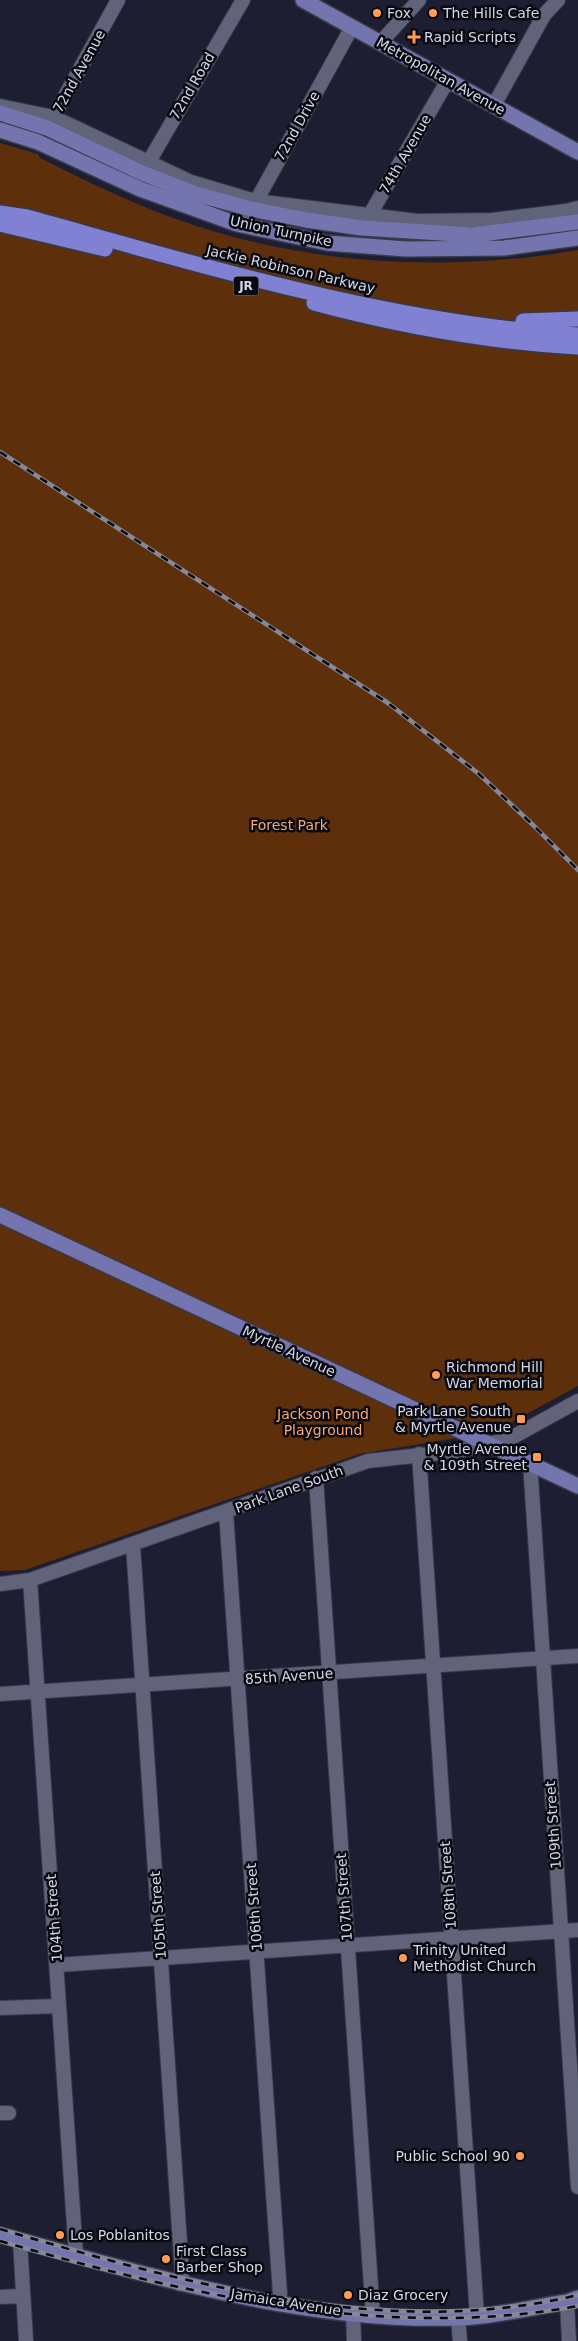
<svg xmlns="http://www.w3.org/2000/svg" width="578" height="2341" font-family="'DejaVu Sans',sans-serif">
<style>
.green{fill:#5d2f0a}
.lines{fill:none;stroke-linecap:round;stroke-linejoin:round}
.minor-casing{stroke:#393a49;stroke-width:16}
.major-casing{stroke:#393a49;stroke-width:18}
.highway-casing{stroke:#393a49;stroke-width:18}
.minor{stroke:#61637a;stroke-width:14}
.major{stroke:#7475af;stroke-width:15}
.highway{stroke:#8081d3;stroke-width:15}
.rail-casing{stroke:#868797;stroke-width:4.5}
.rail{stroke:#090911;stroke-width:2.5;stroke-dasharray:8;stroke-linecap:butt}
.poi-dot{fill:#fe9c57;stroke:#090911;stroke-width:2}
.labels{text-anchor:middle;stroke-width:5;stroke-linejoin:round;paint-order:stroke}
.shield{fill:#090911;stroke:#9899a5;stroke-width:1}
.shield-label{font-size:12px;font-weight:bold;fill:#d5d7e4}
.poi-label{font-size:14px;fill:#d5d7e4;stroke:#090911;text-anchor:start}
.street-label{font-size:14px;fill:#d5d7e4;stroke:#090911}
.park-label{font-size:14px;fill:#f8a974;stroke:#090911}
</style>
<rect width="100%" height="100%" fill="#1d1e31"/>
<path class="green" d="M 0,143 L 38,154 L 40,158 C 86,181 131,203 179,220 C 305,265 446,273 578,250 L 578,1386 L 494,1432 L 359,1454 L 25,1570 L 0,1571 Z"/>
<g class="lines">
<defs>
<path id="minor" d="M 381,42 L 419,0
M 494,105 L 544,15 L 558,0
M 0,106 L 53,117 L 191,182 L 255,201 L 417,221 L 492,220 L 566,211 L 578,208
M 49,125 L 118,0
M 144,170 L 243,0
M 365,223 L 448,80
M 243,225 L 352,27
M 419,1454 L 477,2316
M 530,1462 L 578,2187
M 316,1478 L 373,2316
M 226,1512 L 280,2294 L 278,2303
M 133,1545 L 182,2273 L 180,2284
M 30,1580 L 76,2255
M 0,1584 L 30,1580 L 368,1461 L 458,1451 L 509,1439 L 578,1401
M 0,1694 L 578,1656
M 57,1965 L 578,1930
M 0,2008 L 59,2006
M 0,2113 L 9,2113
M 20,2241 L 26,2341
M 0,2297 L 23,2296
M 567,2302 L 569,2341
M 353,2313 L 354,2341
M 458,2318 L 460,2341"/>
<path id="major" d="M 303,0 L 578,152
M 0,113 L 47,128 L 142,173 L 196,194 L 251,209 L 306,220 L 362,228 L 472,235 L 578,222
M 0,130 L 38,142 L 140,189 L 237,224 L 327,243 L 406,249 L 504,248 L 578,238
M 0,1215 L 578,1486
M 0,2235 C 149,2275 302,2323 458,2318 C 494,2317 531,2307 567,2302 L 578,2298"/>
<path id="highway" d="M 0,213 L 27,217 C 208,267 389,323 578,335
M 0,224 L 105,249
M 314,303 C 400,326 489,342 578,347
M 523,321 L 578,319"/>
</defs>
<use href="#minor" class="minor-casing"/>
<use href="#major" class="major-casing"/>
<use href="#highway" class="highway-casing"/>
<use href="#minor" class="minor"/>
<use href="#major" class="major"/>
<use href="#highway" class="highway"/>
<defs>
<path id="rail" d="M 0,452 L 388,703 L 479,774 L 533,825 L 578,870
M 0,2229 C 183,2283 388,2341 578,2295
M 0,2241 C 183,2294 388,2341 578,2306"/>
</defs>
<use href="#rail" class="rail-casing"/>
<use href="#rail" class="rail"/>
</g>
<g class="poi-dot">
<circle cx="377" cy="13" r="5"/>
<circle cx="433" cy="13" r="5"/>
<path d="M411.5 29.5h5v5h5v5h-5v5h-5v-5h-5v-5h5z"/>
<circle cx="436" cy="1375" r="5"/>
<rect x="516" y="1414" width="10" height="10" rx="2.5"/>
<rect x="532" y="1452" width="10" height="10" rx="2.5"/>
<circle cx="403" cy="1958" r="5"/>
<circle cx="520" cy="2156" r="5"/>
<circle cx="60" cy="2235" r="5"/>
<circle cx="166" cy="2259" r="5"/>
<circle cx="348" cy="2295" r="5"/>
</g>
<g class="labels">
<rect class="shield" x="233.5" y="276.5" width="25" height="19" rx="4"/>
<g class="shield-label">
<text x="246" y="290">JR</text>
</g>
<g class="poi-label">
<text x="387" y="18">Fox</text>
<text x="443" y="18">The Hills Cafe</text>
<text x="424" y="42">Rapid Scripts</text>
<text x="446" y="1372">Richmond Hill<tspan x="446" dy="16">War Memorial</tspan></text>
<text x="511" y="1416" text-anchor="end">Park Lane South<tspan x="511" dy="16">&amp; Myrtle Avenue</tspan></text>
<text x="527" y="1454" text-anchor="end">Myrtle Avenue<tspan x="527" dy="16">&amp; 109th Street</tspan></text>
<text x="413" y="1955">Trinity United<tspan x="413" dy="16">Methodist Church</tspan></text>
<text x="510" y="2161" text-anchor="end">Public School 90</text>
<text x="70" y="2240">Los Poblanitos</text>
<text x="176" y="2256">First Class<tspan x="176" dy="16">Barber Shop</tspan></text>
<text x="358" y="2300">Diaz Grocery</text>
</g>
<g class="street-label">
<text transform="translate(79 71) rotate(-61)" y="5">72nd Avenue</text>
<text transform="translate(441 76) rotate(29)" y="5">Metropolitan Avenue</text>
<text transform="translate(192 86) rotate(-60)" y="5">72nd Road</text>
<text transform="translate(297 126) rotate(-61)" y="5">72nd Drive</text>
<text transform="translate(405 154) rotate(-60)" y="5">74th Avenue</text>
<text transform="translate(281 231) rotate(12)" y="5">Union Turnpike</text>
<text transform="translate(291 269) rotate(13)" y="5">Jackie Robinson Parkway</text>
<text transform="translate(289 1351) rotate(25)" y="5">Myrtle Avenue</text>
<text transform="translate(289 1489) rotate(-20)" y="5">Park Lane South</text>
<text transform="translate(289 1676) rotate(-4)" y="5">85th Avenue</text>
<text transform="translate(553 1825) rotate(-94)" y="5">109th Street</text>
<text transform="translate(448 1885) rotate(-94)" y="5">108th Street</text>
<text transform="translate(344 1897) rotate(-94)" y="5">107th Street</text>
<text transform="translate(254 1907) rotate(-94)" y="5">106th Street</text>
<text transform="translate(158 1915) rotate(-94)" y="5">105th Street</text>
<text transform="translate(54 1918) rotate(-94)" y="5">104th Street</text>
<text transform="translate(286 2302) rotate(9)" y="5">Jamaica Avenue</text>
</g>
<g class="park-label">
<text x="289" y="830">Forest Park</text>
<text x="323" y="1419">Jackson Pond<tspan x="323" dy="16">Playground</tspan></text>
</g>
</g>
</svg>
